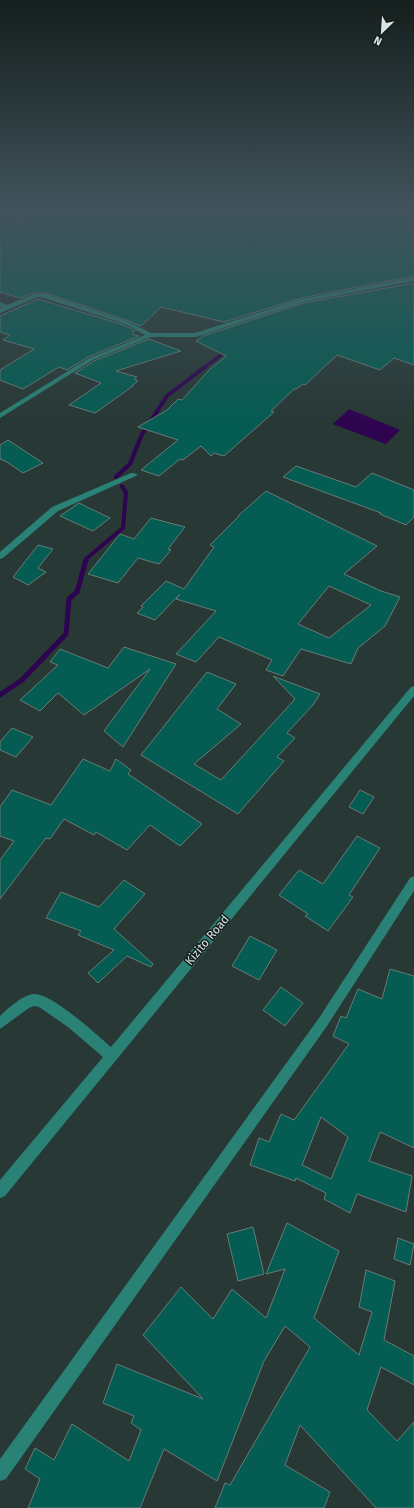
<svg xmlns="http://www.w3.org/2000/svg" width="414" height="1508" font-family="'Fira Sans',sans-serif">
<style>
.water{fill:#2e0350}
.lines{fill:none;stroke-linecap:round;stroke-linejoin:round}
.stream-far2{stroke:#2e0350;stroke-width:3}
.stream-far1{stroke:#2e0350;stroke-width:4}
.stream{stroke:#2e0350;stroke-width:5}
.building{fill:#045c52;stroke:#697b77;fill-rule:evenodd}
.minor{fill:#2a8175;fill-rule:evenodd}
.labels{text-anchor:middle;stroke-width:3;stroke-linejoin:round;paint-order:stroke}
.street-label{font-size:12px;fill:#dae4e2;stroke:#161d1c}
</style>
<rect width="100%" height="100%" fill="#273835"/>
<path class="water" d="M 349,409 L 400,430 L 386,444 L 333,424 Z"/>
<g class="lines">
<path class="stream-far2" d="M 205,367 L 221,355"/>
<path class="stream-far1" d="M 116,477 L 130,464 L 142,434 L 167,396 L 206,366
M 86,561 L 87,558 L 123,528 L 126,493 L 122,486"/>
<path class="stream" d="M 0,695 L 22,680 L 66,634 L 69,599 L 77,592 L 86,560"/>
</g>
<path class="building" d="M 27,213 L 414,213 L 414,216 L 406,223 L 414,227 L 414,276 L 301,298 L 224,322 L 161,307 L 141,326 L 129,321 L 45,293 L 34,293 L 20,298 L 0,292 L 0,231 Z
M 414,283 L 414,365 L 394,358 L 380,370 L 337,355 L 305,385 L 303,384 L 296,389 L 294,389 L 271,411 L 274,412 L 224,456 L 214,453 L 211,456 L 201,446 L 183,460 L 180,459 L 159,476 L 141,470 L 178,440 L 138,427 L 167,410 L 178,399 L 182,400 L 209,370 L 226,356 L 196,341 L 203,336 L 304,303 Z
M 38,299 L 124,325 L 135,331 L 132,334 L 139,336 L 88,357 L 67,370 L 59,367 L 23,389 L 0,380 L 0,370 L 34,349 L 3,340 L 10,335 L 0,332 L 0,316 Z
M 149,339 L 181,351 L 116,371 L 137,377 L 134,379 L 138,381 L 132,386 L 133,386 L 95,413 L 69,405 L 101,383 L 75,373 L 94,361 Z
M 8,440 L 43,463 L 23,473 L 7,462 L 0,459 L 0,445 Z
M 296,466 L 356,487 L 372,473 L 414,490 L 414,517 L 406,525 L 380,514 L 381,513 L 283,477 Z
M 266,491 L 377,546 L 344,574 L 381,591 L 400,597 L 385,626 L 358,648 L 351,664 L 301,649 L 283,676 L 266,670 L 272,660 L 219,637 L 196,662 L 176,654 L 216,611 L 176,599 L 180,594 L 155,620 L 137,613 L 143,607 L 141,606 L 166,581 L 184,589 L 214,547 L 210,545 L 239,516 L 238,516 ZM 329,586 L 371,605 L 329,638 L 298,624 Z
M 79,503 L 87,507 L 110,518 L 93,531 L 60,516 Z
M 151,518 L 185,527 L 168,549 L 171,550 L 159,564 L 138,558 L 118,583 L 88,574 L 120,534 L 134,539 Z
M 38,545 L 53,549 L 38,568 L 46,572 L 28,585 L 13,577 Z
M 124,647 L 176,664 L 123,747 L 104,731 L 150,669 L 84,715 L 58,693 L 40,711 L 20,700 L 58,665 L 50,662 L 60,649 L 108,668 Z
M 207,672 L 236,684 L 217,709 L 241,724 L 194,764 L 221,780 L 295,699 L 273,676 L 320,694 L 313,705 L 287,733 L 295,738 L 277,757 L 284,761 L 238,814 L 141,755 Z
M 12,728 L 33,737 L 16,757 L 0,750 L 0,742 Z
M 83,759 L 110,771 L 116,759 L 131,770 L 128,774 L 202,824 L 180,846 L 150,825 L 127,850 L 96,832 L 94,835 L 64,819 L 50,839 L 46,838 L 0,899 L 0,860 L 14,841 L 0,836 L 0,807 L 12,790 L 51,805 Z
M 360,790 L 374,797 L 363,814 L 349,807 Z
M 357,836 L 380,848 L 349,895 L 353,897 L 328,931 L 305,916 L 308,914 L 279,895 L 299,870 L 323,884 Z
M 124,880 L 145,894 L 114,929 L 153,964 L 151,967 L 127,956 L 98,983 L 88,973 L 114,950 L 78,935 L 81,931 L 46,918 L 61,892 L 99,907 Z
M 250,936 L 277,950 L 259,980 L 232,966 Z
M 390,969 L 414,976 L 414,1148 L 380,1132 L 369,1161 L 412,1176 L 406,1212 L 357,1194 L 350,1213 L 324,1199 L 326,1193 L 296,1178 L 295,1181 L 250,1165 L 259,1138 L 269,1142 L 281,1114 L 294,1120 L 349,1044 L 333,1036 L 341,1016 L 346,1018 L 358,989 L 382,999 ZM 321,1117 L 348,1137 L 331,1179 L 302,1165 Z
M 281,987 L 303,1003 L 285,1026 L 263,1010 Z
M 287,1223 L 339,1251 L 314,1318 L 359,1355 L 372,1312 L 359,1307 L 366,1270 L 395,1281 L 384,1340 L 414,1356 L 414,1385 L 381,1367 L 367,1410 L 397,1441 L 414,1422 L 414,1508 L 376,1508 L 300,1425 L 285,1465 L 330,1492 L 324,1508 L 215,1508 L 225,1483 L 230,1485 L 310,1347 L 285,1326 L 264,1361 L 217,1481 L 164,1449 L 140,1508 L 28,1508 L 40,1479 L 25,1469 L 35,1448 L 54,1460 L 72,1424 L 129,1461 L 141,1430 L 131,1423 L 134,1416 L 103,1403 L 117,1364 L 203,1399 L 143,1335 L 181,1287 L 213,1319 L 232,1289 L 266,1318 L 285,1269 L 266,1274 Z
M 253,1227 L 264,1274 L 238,1281 L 227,1234 Z
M 398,1238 L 414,1244 L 410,1265 L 394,1259 Z"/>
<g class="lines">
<path class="minor" d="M 414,277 L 414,281 L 304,302 L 196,337 L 151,337 L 93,360 L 0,418 L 0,413 L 89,358 L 145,335 L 125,324 L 44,298 L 38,297 L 0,313 L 0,308 L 2,307 L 0,306 L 0,302 L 7,305 L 35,294 L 45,294 L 129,322 L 151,333 L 195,333 L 301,299 Z
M 131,473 L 134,473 L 138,475 L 58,511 L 3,558 L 0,559 L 0,552 L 52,507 Z
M 414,686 L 414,696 L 5,1196 L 0,1198 L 0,1180 L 103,1057 L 68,1027 L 39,1007 L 34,1006 L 29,1008 L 0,1029 L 0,1016 C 9,1008 22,995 34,994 C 52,993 97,1035 111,1047 L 411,687 Z
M 414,876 L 414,891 L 327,1026 L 6,1479 L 0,1481 L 0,1459 L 319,1018 L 410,878 Z"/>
</g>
<linearGradient id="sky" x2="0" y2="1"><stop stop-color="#151f1d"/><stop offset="0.5" stop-color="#41535c"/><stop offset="1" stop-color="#41535c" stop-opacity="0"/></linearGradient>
<rect width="414" height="424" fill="url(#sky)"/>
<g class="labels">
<g class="street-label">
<text transform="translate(207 940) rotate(-50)" y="4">Kizito Road</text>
</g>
</g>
<g transform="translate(382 32) rotate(205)" stroke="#161d1c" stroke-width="3" paint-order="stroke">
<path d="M0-3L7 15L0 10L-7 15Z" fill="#dae4e2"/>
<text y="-6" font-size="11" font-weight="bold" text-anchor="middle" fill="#dae4e2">N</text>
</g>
</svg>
